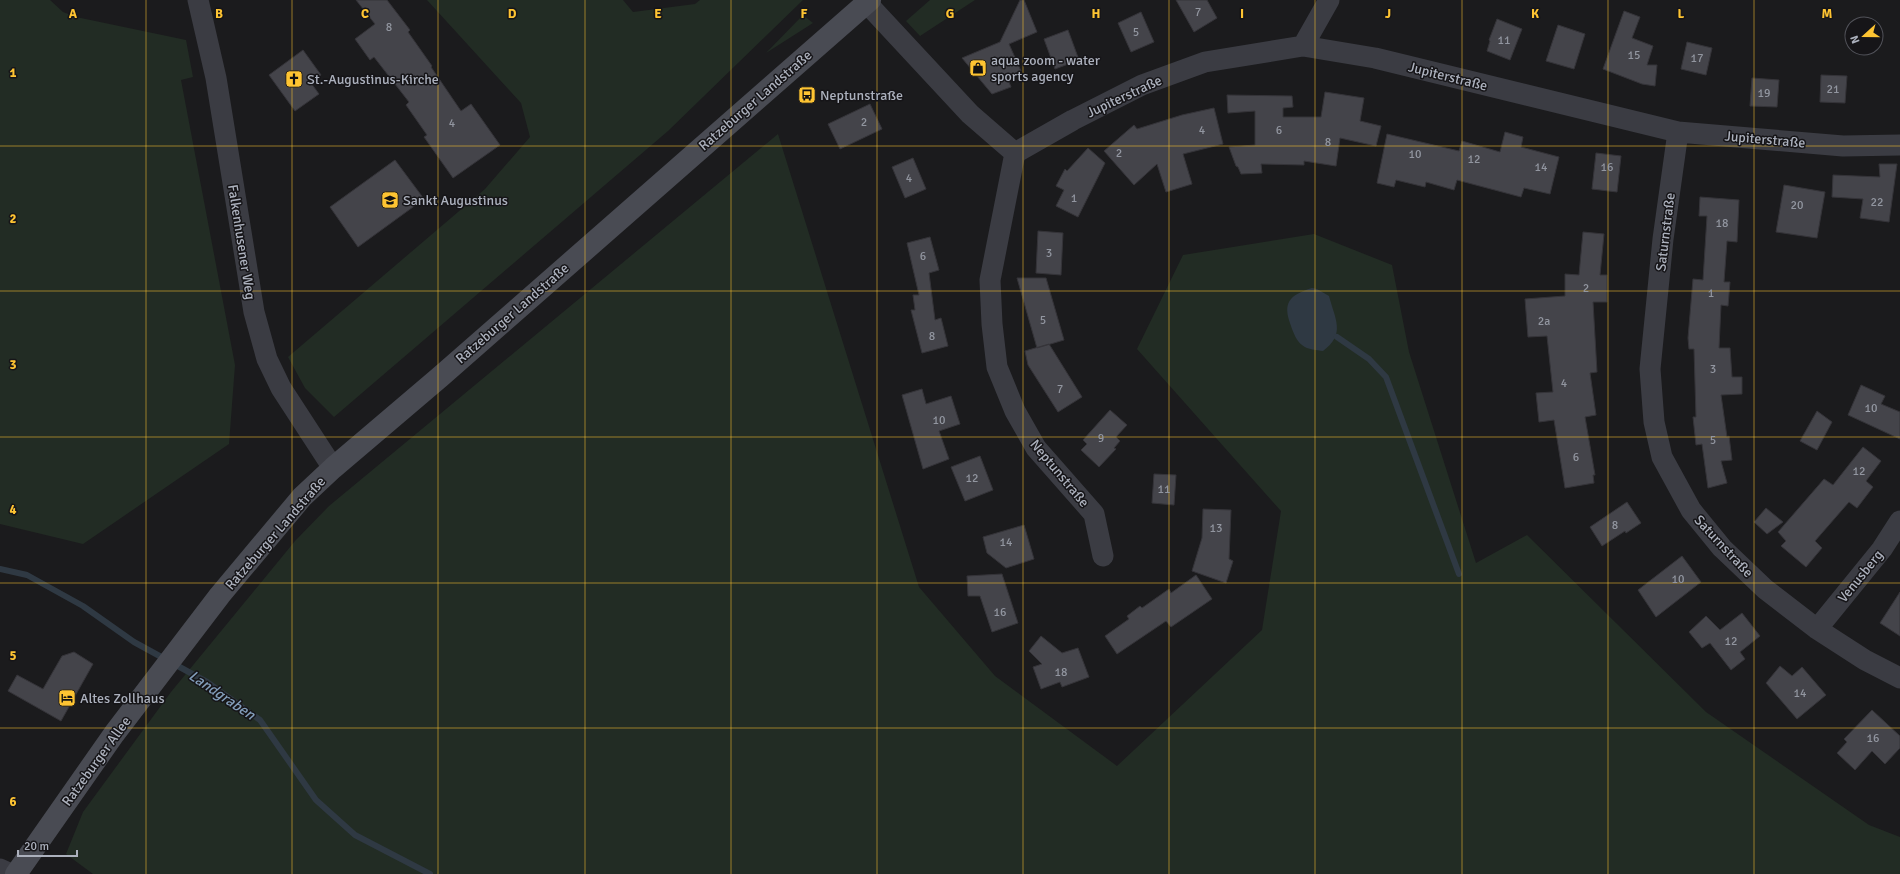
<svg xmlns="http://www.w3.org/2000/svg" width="1900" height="874" font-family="Signika,sans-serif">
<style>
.green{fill:#222c24}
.water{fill:#2f3943}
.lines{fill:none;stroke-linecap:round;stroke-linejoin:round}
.stream{stroke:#2f3943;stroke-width:6}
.building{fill:#44444a;stroke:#353439}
.street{stroke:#3b3c43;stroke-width:21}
.secondary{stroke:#494b53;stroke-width:22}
.grid{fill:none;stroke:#fec432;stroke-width:1;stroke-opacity:0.55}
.labels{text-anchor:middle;stroke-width:3;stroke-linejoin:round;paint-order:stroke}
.number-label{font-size:12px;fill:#9296a0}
.poi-label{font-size:14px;fill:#acb1bd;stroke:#161518;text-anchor:start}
.street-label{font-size:14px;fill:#acb1bd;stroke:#161518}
.water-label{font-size:15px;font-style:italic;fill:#829dba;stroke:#161518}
.grid-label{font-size:13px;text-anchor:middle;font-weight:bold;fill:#fec432;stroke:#161518;stroke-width:3;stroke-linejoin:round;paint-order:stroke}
</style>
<rect width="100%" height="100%" fill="#1b1b1d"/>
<path class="green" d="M 0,0 L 50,0 L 63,12 L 76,17 L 186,40 L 193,77 L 181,80 L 235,365 L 229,444 L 83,544 L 0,524 Z
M 427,0 L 623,0 L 633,12 L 695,4 L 700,0 L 803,0 L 668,131 L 334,417 L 305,388 L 288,357 L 485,189 L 530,137 L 521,103 Z
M 930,0 L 975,0 L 920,36 L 906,21 Z
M 803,15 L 813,23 L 766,53 Z
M 778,134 L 919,587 L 995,676 L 1117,766 L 1262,630 L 1281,511 L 1137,349 L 1183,255 L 1314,234 L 1392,265 L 1409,352 L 1476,563 L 1527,535 L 1706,712 L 1869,825 L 1900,837 L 1900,874 L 93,874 L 66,854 L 83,812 L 171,692 L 295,541 L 329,506 Z"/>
<path class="water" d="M 1312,288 L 1317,289 L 1329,296 C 1335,319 1346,334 1323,351 C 1317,350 1308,350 1302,345 C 1297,342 1293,332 1291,326 C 1282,303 1289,295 1312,288 Z"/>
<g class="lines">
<path class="stream" d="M 1337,337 L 1369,359 L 1386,377 L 1459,574
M 0,569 L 27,575 L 83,606 L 134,642 L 207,682 L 260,720 L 316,800 L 355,835 L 430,874"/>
</g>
<path class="building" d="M 356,0 L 387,0 L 410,30 L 408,32 L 432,66 L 431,67 L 461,111 L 471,104 L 500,145 L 453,178 L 424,137 L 427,135 L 406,105 L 409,102 L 374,57 L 370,60 L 355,39 L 375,24 Z
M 1020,0 L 1024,0 L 1037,32 L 1009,44 L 1021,71 L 1007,77 L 1011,87 L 992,94 L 962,58 L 1000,42 Z
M 1176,0 L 1207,0 L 1217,18 L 1194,32 Z
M 1624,11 L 1640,17 L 1632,38 L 1653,46 L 1647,65 L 1657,65 L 1655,86 L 1642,84 L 1603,69 Z
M 1141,12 L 1154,42 L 1131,52 L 1118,23 Z
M 1497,19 L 1522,29 L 1510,60 L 1487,51 L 1490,41 L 1489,40 Z
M 1558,25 L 1585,34 L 1574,69 L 1546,61 Z
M 1068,30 L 1079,60 L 1055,69 L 1044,39 Z
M 1687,42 L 1712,48 L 1706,75 L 1681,69 Z
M 303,50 L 321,75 L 311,83 L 319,94 L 295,111 L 269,75 Z
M 1821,75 L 1847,76 L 1845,103 L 1820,102 Z
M 1752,78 L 1779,80 L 1777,107 L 1750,106 Z
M 1325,92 L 1364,98 L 1360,121 L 1381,126 L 1376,146 L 1340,138 L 1336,166 L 1304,161 L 1304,165 L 1261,164 L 1262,173 L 1241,174 L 1238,167 L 1236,166 L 1229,147 L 1255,145 L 1255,111 L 1228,113 L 1227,95 L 1292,96 L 1293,107 L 1283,108 L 1283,117 L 1321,117 Z
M 870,104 L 882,129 L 840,149 L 828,124 Z
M 1214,108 L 1223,144 L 1183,154 L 1192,184 L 1166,192 L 1157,164 L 1134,185 L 1104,151 L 1134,125 L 1137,129 L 1182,115 Z
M 1505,132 L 1523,137 L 1521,147 L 1559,157 L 1550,194 L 1524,188 L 1521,197 L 1457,180 L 1454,190 L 1426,182 L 1425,187 L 1396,180 L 1394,187 L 1377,183 L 1387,134 L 1459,151 L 1462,141 L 1500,152 Z
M 1088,148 L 1105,163 L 1078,217 L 1056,206 L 1064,190 L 1056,186 L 1065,169 L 1067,171 Z
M 1596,153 L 1621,156 L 1617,192 L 1592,189 Z
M 913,158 L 926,189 L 905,198 L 892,167 Z
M 395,160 L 424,199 L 358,247 L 330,207 Z
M 1879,164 L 1897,164 L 1889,222 L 1860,218 L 1863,199 L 1832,197 L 1833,175 L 1880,177 Z
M 1784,185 L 1825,192 L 1817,238 L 1776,232 Z
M 1700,197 L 1739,200 L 1737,242 L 1727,241 L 1724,282 L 1730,282 L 1728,306 L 1721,305 L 1719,348 L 1730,348 L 1732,377 L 1742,377 L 1742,394 L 1721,395 L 1727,437 L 1729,436 L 1732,460 L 1721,461 L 1727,483 L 1708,488 L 1702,444 L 1696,445 L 1693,417 L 1696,417 L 1694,349 L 1689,349 L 1688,338 L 1693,279 L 1703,280 L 1707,216 L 1699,216 Z
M 1038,231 L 1063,233 L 1061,275 L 1036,273 Z
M 1583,232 L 1604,234 L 1600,275 L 1607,275 L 1607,302 L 1593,302 L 1597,372 L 1590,373 L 1596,415 L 1585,417 L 1595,475 L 1593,475 L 1594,483 L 1565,488 L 1554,420 L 1539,422 L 1536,393 L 1553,392 L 1547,336 L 1528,337 L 1525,299 L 1565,296 L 1565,274 L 1579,275 Z
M 930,237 L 939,270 L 929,273 L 935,320 L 941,318 L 948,346 L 922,353 L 911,310 L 915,310 L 913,295 L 919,295 L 907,243 Z
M 1017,278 L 1046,278 L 1064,340 L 1037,348 Z
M 1049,344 L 1082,397 L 1058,412 L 1028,365 L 1025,351 Z
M 1861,385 L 1885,396 L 1881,404 L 1900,412 L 1900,439 L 1848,415 Z
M 922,389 L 926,404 L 951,396 L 960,424 L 939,431 L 949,459 L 923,469 L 902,395 Z
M 1110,410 L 1127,425 L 1116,437 L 1120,441 L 1114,448 L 1116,449 L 1099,467 L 1081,450 L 1087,444 L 1083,440 Z
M 1817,411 L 1832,422 L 1817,450 L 1800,441 Z
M 1863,447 L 1881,461 L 1866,481 L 1873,487 L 1857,508 L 1849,502 L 1815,541 L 1822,548 L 1806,567 L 1781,546 L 1786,541 L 1778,532 L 1824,479 L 1833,485 Z
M 980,456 L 993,490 L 965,501 L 951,467 Z
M 1154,474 L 1176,475 L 1174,505 L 1152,503 Z
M 1627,502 L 1641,523 L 1626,533 L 1625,531 L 1602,546 L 1590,527 Z
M 1766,508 L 1783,522 L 1767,534 L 1754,522 Z
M 1203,509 L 1231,510 L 1229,559 L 1233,561 L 1226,583 L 1192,571 L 1202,538 Z
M 1024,525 L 1034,559 L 1006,568 L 987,553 L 983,537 Z
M 1682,556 L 1701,582 L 1656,617 L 1638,590 Z
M 1002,574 L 1018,623 L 992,632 L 980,596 L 968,596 L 967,576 Z
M 1196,575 L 1212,599 L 1171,627 L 1166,621 L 1117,654 L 1105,636 L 1129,619 L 1127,616 L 1140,606 L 1142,608 L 1169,589 L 1171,593 Z
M 1900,592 L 1900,636 L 1880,623 Z
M 1742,613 L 1760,636 L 1740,652 L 1745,659 L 1731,670 L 1710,643 L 1702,648 L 1689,632 L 1706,616 L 1720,630 Z
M 1041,636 L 1062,653 L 1078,648 L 1089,677 L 1062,687 L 1060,682 L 1041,689 L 1033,667 L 1042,664 L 1029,651 Z
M 74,652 L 93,664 L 61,721 L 8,691 L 17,675 L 43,689 L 62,656 Z
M 1780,666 L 1792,676 L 1802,667 L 1826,695 L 1797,719 L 1766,683 Z
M 1872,710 L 1900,736 L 1900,748 L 1885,764 L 1872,751 L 1855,770 L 1837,753 L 1847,742 L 1844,739 Z"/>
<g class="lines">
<path class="street" d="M 198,0 L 216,78 L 254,312 L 267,359 L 281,388 L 333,468
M 864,0 L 970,114 L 1015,153 L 990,280 L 992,324 L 997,367 L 1015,411 L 1036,448 L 1094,514 L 1103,556
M 1303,46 L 1329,0
M 1678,132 L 1663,239 L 1650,369 L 1654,422 L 1662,457 L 1691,510 L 1722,548 L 1765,589 L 1817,629 L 1865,660 L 1900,678
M 1015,153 L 1073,120 L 1142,85 L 1205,62 L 1303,46 L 1375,58 L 1678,132 L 1843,146 L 1900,145
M 1817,629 L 1882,549 L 1900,521
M 0,869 L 11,874"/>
<path class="secondary" d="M 16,874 L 114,734 L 220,595 L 302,497 L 333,468 L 440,377 L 870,0"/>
</g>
<path class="grid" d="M 146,0 L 146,874M 292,0 L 292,874M 438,0 L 438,874M 585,0 L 585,874M 731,0 L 731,874M 877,0 L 877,874M 1023,0 L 1023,874M 1169,0 L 1169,874M 1315,0 L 1315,874M 1462,0 L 1462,874M 1608,0 L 1608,874M 1754,0 L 1754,874M 0,146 L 1900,146M 0,291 L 1900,291M 0,437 L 1900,437M 0,583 L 1900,583M 0,728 L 1900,728"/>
<defs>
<symbol id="shop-square" viewBox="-11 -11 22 22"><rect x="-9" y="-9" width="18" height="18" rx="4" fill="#fec432" stroke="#161518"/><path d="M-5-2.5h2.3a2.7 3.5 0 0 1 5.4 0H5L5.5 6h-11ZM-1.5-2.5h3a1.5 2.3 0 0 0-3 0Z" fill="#111"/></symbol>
<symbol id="church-square" viewBox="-11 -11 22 22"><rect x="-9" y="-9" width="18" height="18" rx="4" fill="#fec432" stroke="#161518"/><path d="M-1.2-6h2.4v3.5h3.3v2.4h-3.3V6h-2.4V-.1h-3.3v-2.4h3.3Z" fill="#111"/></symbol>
<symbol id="bus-square" viewBox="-11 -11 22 22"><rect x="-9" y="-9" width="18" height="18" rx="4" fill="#fec432" stroke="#161518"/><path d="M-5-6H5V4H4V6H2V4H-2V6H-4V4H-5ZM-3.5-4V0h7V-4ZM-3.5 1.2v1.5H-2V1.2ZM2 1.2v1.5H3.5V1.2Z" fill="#111"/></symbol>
<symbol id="school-square" viewBox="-11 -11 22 22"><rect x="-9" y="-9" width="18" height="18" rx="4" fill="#fec432" stroke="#161518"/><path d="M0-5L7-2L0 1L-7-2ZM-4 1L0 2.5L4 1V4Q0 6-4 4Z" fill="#111"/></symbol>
<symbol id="hotel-square" viewBox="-11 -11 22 22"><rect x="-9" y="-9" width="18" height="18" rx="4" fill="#fec432" stroke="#161518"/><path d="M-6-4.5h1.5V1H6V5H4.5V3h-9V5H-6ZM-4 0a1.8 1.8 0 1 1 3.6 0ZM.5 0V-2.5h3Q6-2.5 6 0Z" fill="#111"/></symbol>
</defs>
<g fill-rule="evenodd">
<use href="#shop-square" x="968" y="58" width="20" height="20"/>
<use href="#church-square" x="284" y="69" width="20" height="20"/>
<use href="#bus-square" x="797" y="85" width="20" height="20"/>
<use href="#school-square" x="380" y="190" width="20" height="20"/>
<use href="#hotel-square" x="57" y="688" width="20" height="20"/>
</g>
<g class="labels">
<g class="number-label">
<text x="1198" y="16">7</text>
<text x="389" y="31">8</text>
<text x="1136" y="36">5</text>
<text x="1504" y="44">11</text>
<text x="1634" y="59">15</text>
<text x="1697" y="62">17</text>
<text x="1833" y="93">21</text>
<text x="1764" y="97">19</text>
<text x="864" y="126">2</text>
<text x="452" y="127">4</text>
<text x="1202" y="134">4</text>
<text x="1279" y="134">6</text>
<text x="1328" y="146">8</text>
<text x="1119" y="157">2</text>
<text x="1415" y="158">10</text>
<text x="1474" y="163">12</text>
<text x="1541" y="171">14</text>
<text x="1607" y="171">16</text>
<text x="909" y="182">4</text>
<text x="1074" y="202">1</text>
<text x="1877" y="206">22</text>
<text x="1797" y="209">20</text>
<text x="1722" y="227">18</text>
<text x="1049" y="257">3</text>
<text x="923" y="260">6</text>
<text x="1586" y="292">2</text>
<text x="1711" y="297">1</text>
<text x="1043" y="324">5</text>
<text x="1544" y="325">2a</text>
<text x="932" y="340">8</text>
<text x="1713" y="373">3</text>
<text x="1564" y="387">4</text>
<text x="1060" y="393">7</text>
<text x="1871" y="412">10</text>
<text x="939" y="424">10</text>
<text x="1101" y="442">9</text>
<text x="1713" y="444">5</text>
<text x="1576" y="461">6</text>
<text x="1859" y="475">12</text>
<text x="972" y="482">12</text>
<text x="1164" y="493">11</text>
<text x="1615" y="529">8</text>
<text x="1216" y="532">13</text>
<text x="1006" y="546">14</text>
<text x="1678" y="583">10</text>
<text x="1000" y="616">16</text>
<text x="1731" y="645">12</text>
<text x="1061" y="676">18</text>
<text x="1800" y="697">14</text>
<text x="1873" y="742">16</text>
</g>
<g class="poi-label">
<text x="991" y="65">aqua zoom - water<tspan x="991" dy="16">sports agency</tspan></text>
<text x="307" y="84">St.-Augustinus-Kirche</text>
<text x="820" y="100">Neptunstraße</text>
<text x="403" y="205">Sankt Augustinus</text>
<text x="80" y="703">Altes Zollhaus</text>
</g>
<g class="street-label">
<text transform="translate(1448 76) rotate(14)" y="5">Jupiterstraße</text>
<text transform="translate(1124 96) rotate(-25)" y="5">Jupiterstraße</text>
<text transform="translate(755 100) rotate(-41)" y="5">Ratzeburger Landstraße</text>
<text transform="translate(1765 139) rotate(5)" y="5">Jupiterstraße</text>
<text transform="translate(1665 232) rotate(-83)" y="5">Saturnstraße</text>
<text transform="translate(242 242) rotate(81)" y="5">Falkenhusener Weg</text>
<text transform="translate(512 313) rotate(-41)" y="5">Ratzeburger Landstraße</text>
<text transform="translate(1060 473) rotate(50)" y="5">Neptunstraße</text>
<text transform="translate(275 533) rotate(-49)" y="5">Ratzeburger Landstraße</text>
<text transform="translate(1724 546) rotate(47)" y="5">Saturnstraße</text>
<text transform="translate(1860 576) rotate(-51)" y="5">Venusberg</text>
<text transform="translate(96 761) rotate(-54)" y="5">Ratzeburger Allee</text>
</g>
<g class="water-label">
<text transform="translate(222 695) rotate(34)" y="5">Landgraben</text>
</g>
</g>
<g class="grid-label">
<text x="73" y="18">A</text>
<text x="219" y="18">B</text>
<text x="365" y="18">C</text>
<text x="512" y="18">D</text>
<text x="658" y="18">E</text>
<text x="804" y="18">F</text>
<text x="950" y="18">G</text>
<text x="1096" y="18">H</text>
<text x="1242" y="18">I</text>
<text x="1388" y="18">J</text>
<text x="1535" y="18">K</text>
<text x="1681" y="18">L</text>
<text x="1827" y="18">M</text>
<text x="13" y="77">1</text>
<text x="13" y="223">2</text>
<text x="13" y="369">3</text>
<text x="13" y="514">4</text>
<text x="13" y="660">5</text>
<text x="13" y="806">6</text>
</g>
<g transform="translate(1864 36) rotate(249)"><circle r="19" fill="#161518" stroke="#52535a"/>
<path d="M0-3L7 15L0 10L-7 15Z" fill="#fec432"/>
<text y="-6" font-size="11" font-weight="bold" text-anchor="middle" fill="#acb1bd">N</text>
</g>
<path d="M18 850v6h59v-6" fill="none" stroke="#acb1bd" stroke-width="2"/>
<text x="24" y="850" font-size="12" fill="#acb1bd" stroke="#161518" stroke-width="3" paint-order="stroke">20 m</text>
</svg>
